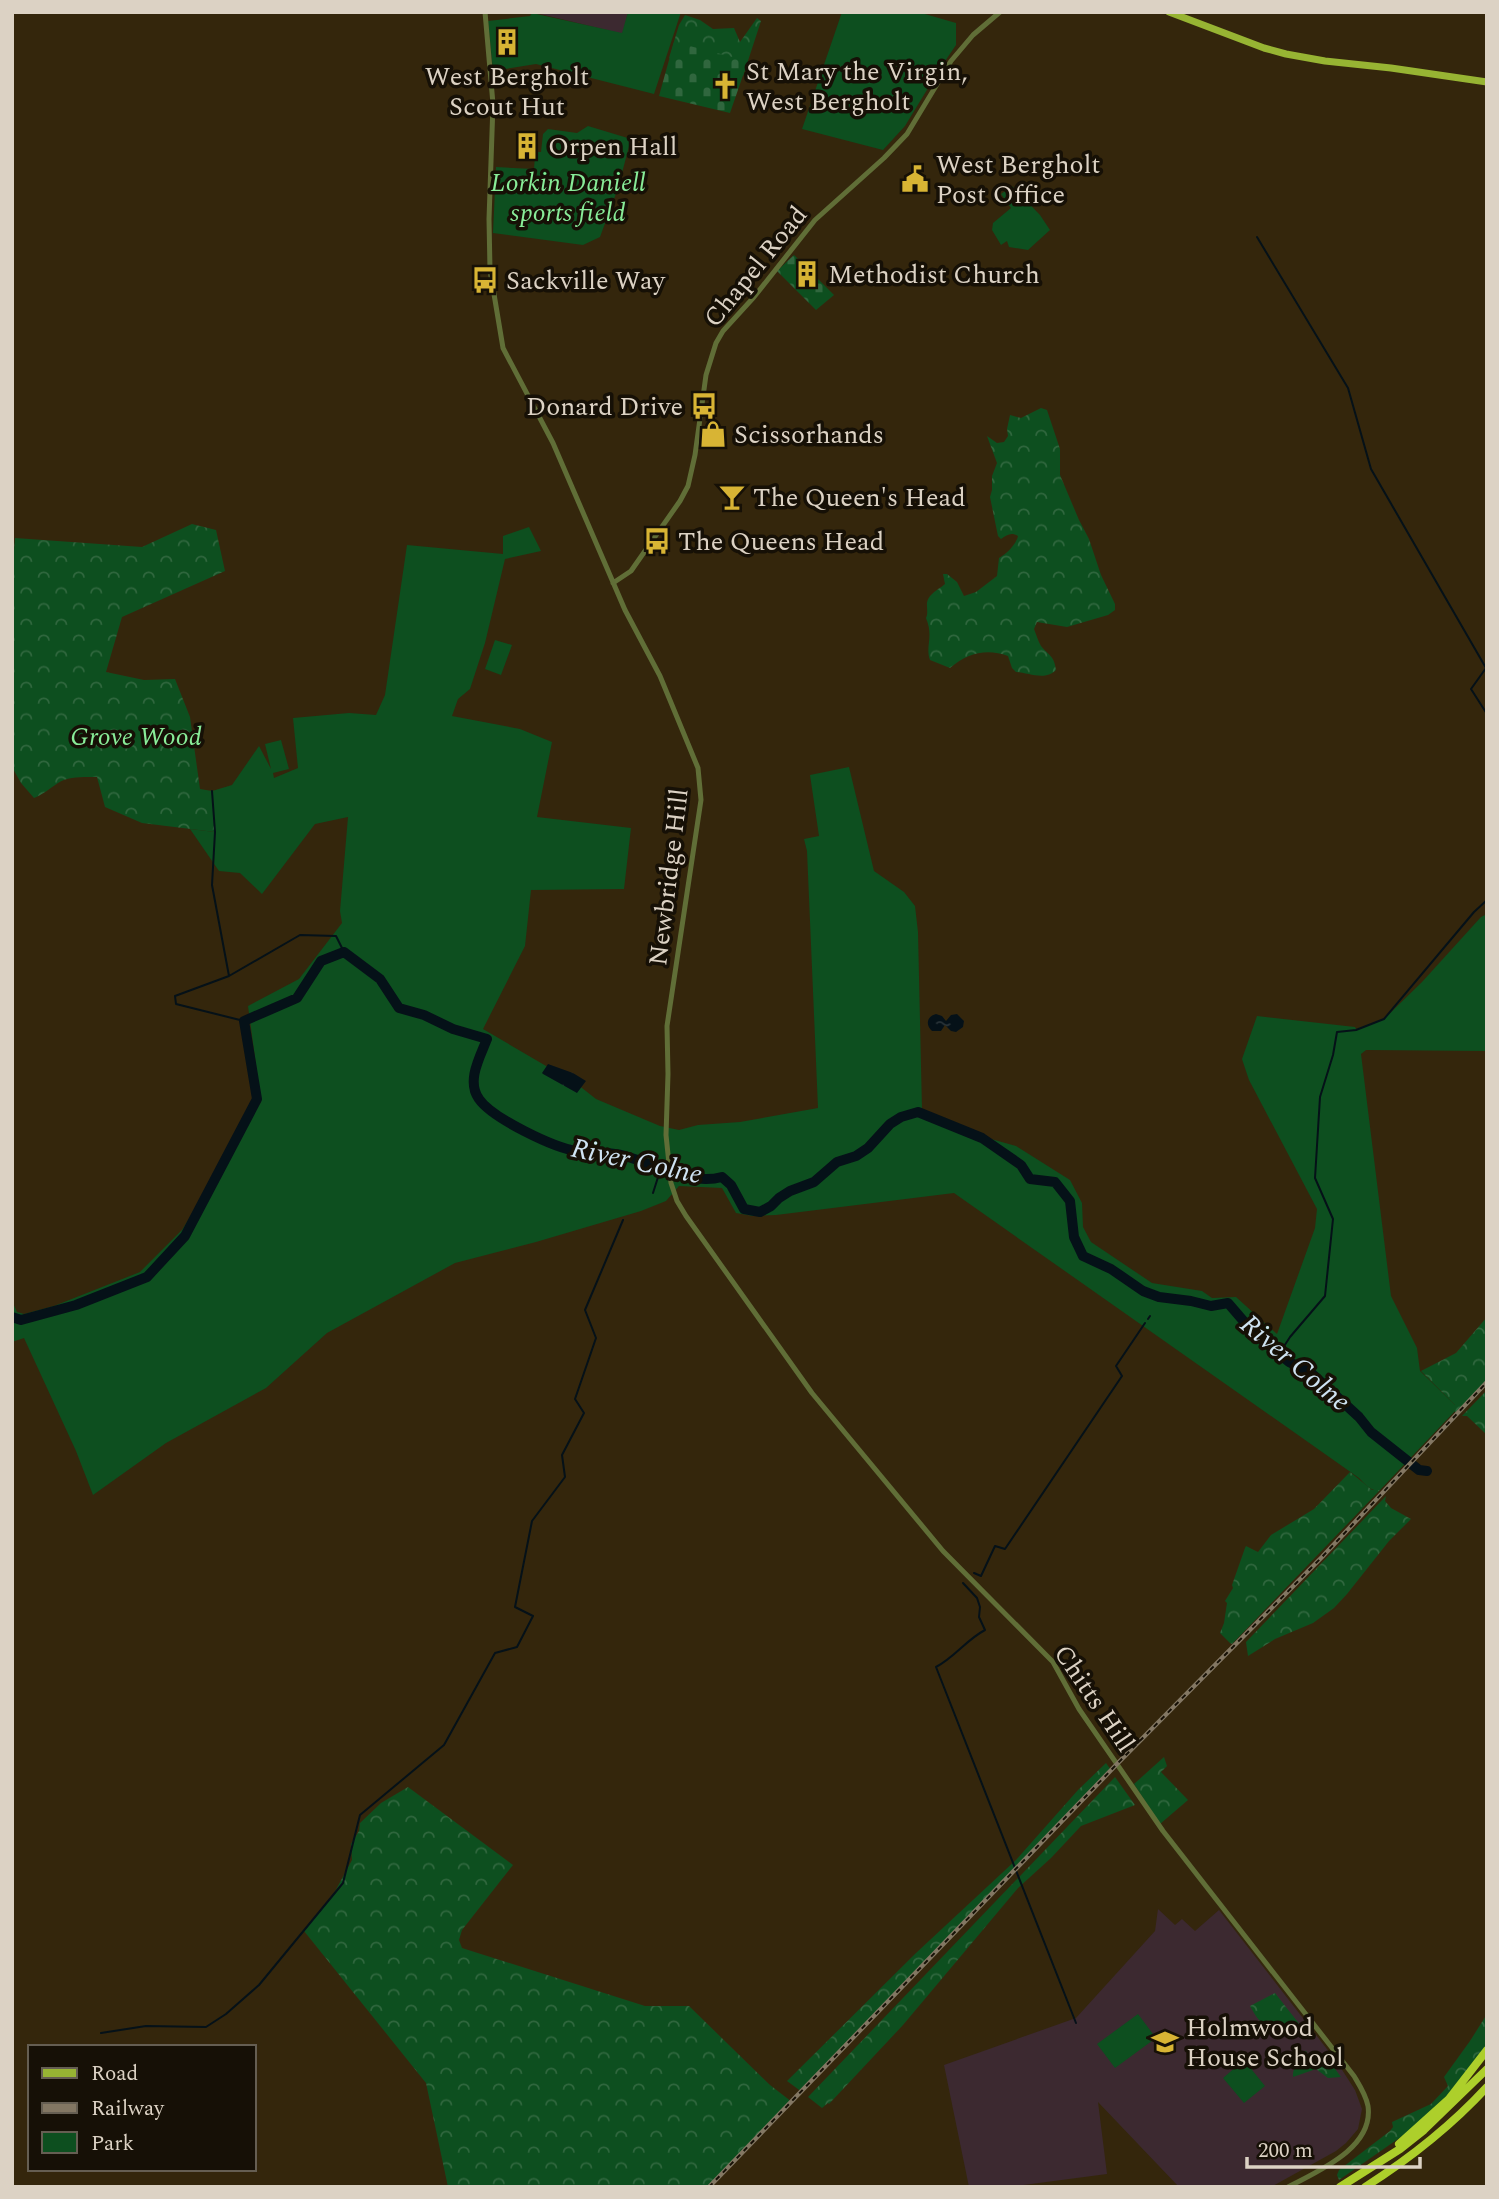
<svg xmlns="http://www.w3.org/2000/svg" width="1499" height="2199" font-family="Spectral,serif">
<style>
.education{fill:#3c2930}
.green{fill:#0d4f1f}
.forest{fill:url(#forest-crowns)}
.cemetery{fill:url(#cemetery-stones)}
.water{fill:url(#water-ripples)}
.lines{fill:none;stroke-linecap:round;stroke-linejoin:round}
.stream{stroke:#051118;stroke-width:2}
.river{stroke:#051118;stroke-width:10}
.minor{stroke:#606e37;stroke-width:5}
.major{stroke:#97b433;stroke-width:7}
.highway{stroke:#adcf2b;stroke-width:8}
.rail-casing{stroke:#837763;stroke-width:4.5}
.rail{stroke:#161006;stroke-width:2;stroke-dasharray:5;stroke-linecap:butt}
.labels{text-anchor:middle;stroke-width:7;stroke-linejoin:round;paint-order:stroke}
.poi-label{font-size:26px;fill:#dcd2c4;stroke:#161006;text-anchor:start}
.park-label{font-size:26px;font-style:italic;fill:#88ec98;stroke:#161006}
.street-label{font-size:26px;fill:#dcd2c4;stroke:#161006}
.water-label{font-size:28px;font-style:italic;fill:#cfe3f2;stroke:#161006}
</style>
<defs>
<pattern id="forest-crowns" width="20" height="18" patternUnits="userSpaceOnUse" patternTransform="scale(1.75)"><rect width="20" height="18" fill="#0d4f1f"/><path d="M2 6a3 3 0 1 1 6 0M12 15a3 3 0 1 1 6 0" fill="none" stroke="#30673e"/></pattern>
<pattern id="cemetery-stones" width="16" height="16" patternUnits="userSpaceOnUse" patternTransform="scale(1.75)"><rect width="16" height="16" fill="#0d4f1f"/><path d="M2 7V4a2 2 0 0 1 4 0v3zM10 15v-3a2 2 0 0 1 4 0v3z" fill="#30673e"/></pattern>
<pattern id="water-ripples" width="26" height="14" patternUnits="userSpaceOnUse" patternTransform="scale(1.75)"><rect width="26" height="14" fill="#051118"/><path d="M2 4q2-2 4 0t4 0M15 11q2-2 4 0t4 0" fill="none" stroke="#293338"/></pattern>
</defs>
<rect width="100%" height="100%" fill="#34260c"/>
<path class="education" d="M 532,12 L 628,12 L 623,34 Z
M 1158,1909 L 1175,1925 L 1182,1919 L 1195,1931 L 1219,1910 L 1337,2062 L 1355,2090 L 1362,2109 L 1358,2129 L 1346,2143 L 1336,2151 L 1271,2187 L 1179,2187 L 1098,2102 L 1107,2174 L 1008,2187 L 969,2187 L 944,2065 L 1076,2018 L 1155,1931 Z"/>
<path class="green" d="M 628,12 L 681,12 L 654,94 L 536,64 L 493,71 L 488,21 L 530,16 L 532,13 L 622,33 Z
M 842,12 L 918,12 L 956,23 L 956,45 L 939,70 L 905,126 L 883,150 L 802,129 Z
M 588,126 L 631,139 L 618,188 L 600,237 L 583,245 L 493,233 L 496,167 L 534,169 L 535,156 L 538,156 L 538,152 L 541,152 L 543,134 L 548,129 L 577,133 Z
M 1012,186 L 1040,215 L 1050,230 L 1028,250 L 1009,247 L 1007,241 L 1001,245 L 992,230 L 993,223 L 1011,208 L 1001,194 Z
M 529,527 L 541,551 L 505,559 L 485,643 L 470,689 L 458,699 L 452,716 L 520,729 L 552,742 L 537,817 L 631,828 L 624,889 L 531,890 L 525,946 L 483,1029 L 577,1084 L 596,1099 L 660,1126 L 679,1130 L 698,1125 L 740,1122 L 818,1108 L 807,851 L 804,839 L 819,836 L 810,775 L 849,767 L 874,871 L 904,892 L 915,906 L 918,932 L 922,1109 L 991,1139 L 1016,1146 L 1070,1180 L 1082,1203 L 1083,1227 L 1091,1242 L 1152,1283 L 1202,1291 L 1212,1298 L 1236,1297 L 1277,1334 L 1315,1228 L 1317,1209 L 1249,1080 L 1242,1059 L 1257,1016 L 1355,1027 L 1356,1029 L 1384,1019 L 1422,982 L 1481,917 L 1487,914 L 1487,1051 L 1366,1050 L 1361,1054 L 1391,1296 L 1417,1348 L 1420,1371 L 1455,1405 L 1456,1410 L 1380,1490 C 1371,1492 1365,1484 1359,1478 L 954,1193 L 776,1215 L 753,1216 L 736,1213 L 722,1188 L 679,1186 L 666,1201 L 641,1211 L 536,1242 L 455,1263 L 327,1333 L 266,1388 L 166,1443 L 93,1495 L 76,1451 L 24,1338 L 12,1342 L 12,1301 L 17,1312 L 24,1314 L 54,1306 L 140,1272 L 182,1230 L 261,1102 L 248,1006 L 299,979 L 342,923 L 340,911 L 348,817 L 315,824 L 262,894 L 240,873 L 219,871 L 190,829 L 215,832 L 212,791 L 232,785 L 259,746 L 271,769 L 265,744 L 281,740 L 289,769 L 273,773 L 274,778 L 298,768 L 293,718 L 349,713 L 376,715 L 385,695 L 407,545 L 503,554 L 503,536 Z
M 495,640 L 512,645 L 501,675 L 485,669 Z
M 1138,2014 L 1156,2038 L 1115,2068 L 1097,2044 Z
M 1244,2060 L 1265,2086 L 1244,2103 L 1223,2078 Z"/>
<path class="forest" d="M 685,15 L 700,20 L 713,29 L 734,28 L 740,42 L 757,18 L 761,21 L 743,76 L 669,58 L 679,25 Z
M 1041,408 L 1047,410 L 1060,449 L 1060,475 L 1079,520 L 1089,539 L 1101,575 L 1115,604 L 1115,610 L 1108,615 L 1067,627 L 1037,622 L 1034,629 C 1036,634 1038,641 1041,646 C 1049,656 1054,655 1056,670 C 1045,681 1030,673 1016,672 L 1012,668 L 1008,656 C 987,648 967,653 950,668 L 930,660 C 925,646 934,637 926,618 C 928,614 927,610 927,606 C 926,595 938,590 945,584 L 943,574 L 947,574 L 957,582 L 964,596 L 976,592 L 997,576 L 999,558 C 1006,554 1016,545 1018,536 C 1011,532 1007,535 1001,539 L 998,536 L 990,497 L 992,490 L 992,476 L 997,463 L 987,436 L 997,443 L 1004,442 L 1008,436 L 1007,429 L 1010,415 L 1021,418 Z
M 192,524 L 216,530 L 225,571 L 122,617 L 106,672 L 144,680 L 175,679 L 190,717 L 200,789 L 212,791 L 215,832 L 142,823 L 105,807 L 97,777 C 84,777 68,776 58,783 C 49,789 44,794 34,798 L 21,783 L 12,767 L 12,575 L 15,538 L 142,547 Z
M 1487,1317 L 1487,1380 L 1455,1413 L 1455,1405 L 1421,1371 L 1456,1353 Z
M 1487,1390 L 1487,1435 L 1467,1416 L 1462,1416 Z
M 1350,1472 L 1372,1490 L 1380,1490 L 1232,1644 L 1230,1643 L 1220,1633 L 1224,1623 L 1227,1603 L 1225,1601 L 1233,1588 L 1232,1585 L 1245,1548 L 1246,1546 L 1258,1552 L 1271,1535 L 1314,1509 Z
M 1386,1496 L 1385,1501 L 1391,1508 L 1411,1519 L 1389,1541 L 1347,1594 L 1334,1608 L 1313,1623 L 1275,1639 L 1248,1656 L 1246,1642 Z
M 1164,1757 L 1167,1766 L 1161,1772 L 1188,1800 L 1160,1824 L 1134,1784 Z
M 1106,1763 L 1111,1770 L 802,2092 L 787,2081 L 916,1953 L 1016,1860 L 1078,1790 Z
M 1115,1777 L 1135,1805 L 1081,1826 L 1051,1858 L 1018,1888 L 903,2025 L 829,2104 L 828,2103 L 822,2108 L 808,2097 Z
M 408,1787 L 513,1865 L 462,1930 L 459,1940 L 462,1948 L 645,2006 L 689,2006 L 770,2085 L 792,2102 L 709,2187 L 448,2187 L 426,2083 L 304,1931 L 332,1897 L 352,1860 L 351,1844 L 359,1831 L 360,1823 L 381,1803 Z
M 1275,1993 L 1308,2035 C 1294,2040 1271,2031 1260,2021 C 1256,2017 1253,2011 1250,2006 Z
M 1487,2014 L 1487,2048 L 1447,2096 L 1408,2132 L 1339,2180 L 1337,2175 L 1339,2170 L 1390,2131 L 1393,2127 L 1392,2122 L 1431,2104 L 1448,2086 L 1444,2077 L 1470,2041 Z
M 1306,2051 L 1311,2059 L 1317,2061 L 1315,2063 L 1317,2065 L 1327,2058 L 1341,2077 L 1328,2078 L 1316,2069 L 1293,2077 C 1292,2067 1300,2063 1300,2053 Z"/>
<path class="cemetery" d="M 674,42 L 748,61 L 730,113 L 659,96 Z
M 794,255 L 834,295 L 816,310 L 777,271 Z"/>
<path class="water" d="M 936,1014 L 942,1016 L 946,1021 L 951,1015 L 957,1014 L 964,1021 L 963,1027 L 956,1032 L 951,1031 L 945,1025 L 941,1031 L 932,1031 C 925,1025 927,1016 936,1014 Z
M 548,1064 L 573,1073 L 586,1081 L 577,1093 L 543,1074 L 542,1073 Z"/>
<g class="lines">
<path class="stream" d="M 1257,237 L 1348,388 L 1371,469 L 1486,668 L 1471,689 L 1487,714
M 212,791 L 215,832 L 212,885 L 229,976
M 244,1021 L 176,1004 L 175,996 L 229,976 L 300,935 L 336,936 L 344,952
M 653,1193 L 659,1174 L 659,1168
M 1148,1319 L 1150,1316
M 1279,1354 L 1290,1337 L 1325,1296 L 1333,1219 L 1315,1178 L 1320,1097 L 1333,1055 L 1337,1032 L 1356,1030 L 1384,1019 L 1474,912 L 1487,900
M 974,1573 L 981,1576 L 995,1546 L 1005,1549 L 1122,1376 L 1116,1366 L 1145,1323
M 963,1583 L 977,1598 L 980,1607 L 979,1617 L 985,1630 C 966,1640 955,1657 936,1667 L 1076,2023
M 101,2033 L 146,2026 L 206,2027 L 226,2014 L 259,1985 L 343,1883 L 360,1815 L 444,1745 L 495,1653 L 517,1647 L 533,1616 L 515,1607 L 532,1521 L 565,1477 L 562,1455 L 584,1413 L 575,1399 L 596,1338 L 585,1310 L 623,1220"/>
<path class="river" d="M 12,1317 L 21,1320 L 76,1305 L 147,1277 L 185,1236 L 257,1099 L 244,1021 L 297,998 L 321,961 L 344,952 L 380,979 L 399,1008 L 424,1015 L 453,1029 L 487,1039 C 480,1057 466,1081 479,1099 C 492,1118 554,1148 577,1151 C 592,1153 610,1151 625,1156 C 655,1164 690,1186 722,1177 L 731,1185 L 744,1209 L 760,1212 L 771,1206 L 779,1198 L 790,1191 L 814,1182 L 837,1162 L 856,1156 L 868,1148 L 890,1124 L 901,1117 L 918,1112 L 982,1138 L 1021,1165 L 1030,1179 L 1055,1182 L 1070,1201 L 1074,1237 L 1083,1256 L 1111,1269 L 1143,1291 L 1159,1297 L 1191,1301 L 1211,1306 L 1228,1303 L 1253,1332 L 1289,1362 L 1310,1372 L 1359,1417 L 1371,1432 L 1419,1470 L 1427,1471"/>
<path class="minor" d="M 485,12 L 493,104 L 489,219 L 490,270 L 503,348 L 553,443 L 625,610 L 660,676 L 698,768 L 701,800 L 667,1026 L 668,1074 L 666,1135 L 671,1183 L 677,1201 L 686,1216 L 812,1393 L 943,1551 L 1053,1662 L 1079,1709 L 1163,1831 L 1354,2076 C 1360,2086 1366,2095 1368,2106 C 1374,2148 1318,2171 1288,2187
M 613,583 L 631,571 L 680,501 L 688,486 L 695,455 L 706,375 L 716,343 L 723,331 L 754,297 L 815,220 L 884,158 L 907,134 L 951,61 L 973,35 L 1000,12"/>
<path class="major" d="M 1169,12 L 1264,48 L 1286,54 L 1325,61 L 1391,68 L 1487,82"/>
<path class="highway" d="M 1399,2144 L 1449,2099 L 1487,2050
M 1340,2187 L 1400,2149 L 1424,2130 L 1487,2069
M 1365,2187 C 1409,2159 1451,2126 1487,2087"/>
<defs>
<path id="rail" d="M 709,2187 L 1116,1765 L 1322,1557 L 1487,1382"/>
</defs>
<use href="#rail" class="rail-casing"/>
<use href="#rail" class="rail"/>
</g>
<defs>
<symbol id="building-bare" viewBox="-9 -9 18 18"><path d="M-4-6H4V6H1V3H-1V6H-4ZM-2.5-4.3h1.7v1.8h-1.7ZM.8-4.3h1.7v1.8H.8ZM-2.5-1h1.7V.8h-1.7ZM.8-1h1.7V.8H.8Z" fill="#d8b434" stroke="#161006" stroke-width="2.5" paint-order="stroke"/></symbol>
<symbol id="church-bare" viewBox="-9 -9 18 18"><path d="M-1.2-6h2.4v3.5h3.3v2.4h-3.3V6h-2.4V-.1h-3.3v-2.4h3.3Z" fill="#d8b434" stroke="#161006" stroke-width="2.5" paint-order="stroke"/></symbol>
<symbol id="civic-bare" viewBox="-9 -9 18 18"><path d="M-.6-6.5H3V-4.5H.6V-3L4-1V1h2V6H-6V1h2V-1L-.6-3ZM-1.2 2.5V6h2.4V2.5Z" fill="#d8b434" stroke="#161006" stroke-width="2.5" paint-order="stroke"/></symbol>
<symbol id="bus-bare" viewBox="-9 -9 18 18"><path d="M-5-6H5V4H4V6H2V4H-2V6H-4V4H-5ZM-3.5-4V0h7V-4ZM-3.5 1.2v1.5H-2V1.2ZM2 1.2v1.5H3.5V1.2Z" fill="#d8b434" stroke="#161006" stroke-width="2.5" paint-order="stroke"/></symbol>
<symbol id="shop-bare" viewBox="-9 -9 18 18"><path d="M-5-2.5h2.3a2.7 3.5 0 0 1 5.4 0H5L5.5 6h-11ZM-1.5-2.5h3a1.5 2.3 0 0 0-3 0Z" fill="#d8b434" stroke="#161006" stroke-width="2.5" paint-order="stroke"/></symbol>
<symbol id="bar-bare" viewBox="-9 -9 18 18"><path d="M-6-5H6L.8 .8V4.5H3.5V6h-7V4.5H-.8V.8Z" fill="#d8b434" stroke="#161006" stroke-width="2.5" paint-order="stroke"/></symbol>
<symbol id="school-bare" viewBox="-9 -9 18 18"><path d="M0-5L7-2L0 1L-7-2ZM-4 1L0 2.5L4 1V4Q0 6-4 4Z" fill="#d8b434" stroke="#161006" stroke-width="2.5" paint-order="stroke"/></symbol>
</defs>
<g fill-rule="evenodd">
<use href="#building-bare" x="488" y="23" width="38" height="38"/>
<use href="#church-bare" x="706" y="67" width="38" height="38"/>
<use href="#building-bare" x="508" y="127" width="38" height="38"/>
<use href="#civic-bare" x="896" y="160" width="38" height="38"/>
<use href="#building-bare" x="788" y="255" width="38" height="38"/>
<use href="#bus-bare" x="466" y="261" width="38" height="38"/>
<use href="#bus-bare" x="685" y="387" width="38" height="38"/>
<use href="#shop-bare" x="694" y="415" width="38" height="38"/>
<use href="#bar-bare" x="713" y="478" width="38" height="38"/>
<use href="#bus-bare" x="638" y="522" width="38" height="38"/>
<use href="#school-bare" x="1146" y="2023" width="38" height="38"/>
</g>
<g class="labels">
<g class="poi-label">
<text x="746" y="80">St Mary the Virgin,<tspan x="746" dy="30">West Bergholt</tspan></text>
<text x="507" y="85" text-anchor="middle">West Bergholt<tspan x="507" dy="30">Scout Hut</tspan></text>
<text x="548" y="155">Orpen Hall</text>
<text x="936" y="173">West Bergholt<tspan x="936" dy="30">Post Office</tspan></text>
<text x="828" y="283">Methodist Church</text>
<text x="506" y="289">Sackville Way</text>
<text x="683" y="415" text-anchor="end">Donard Drive</text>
<text x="734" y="443">Scissorhands</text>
<text x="753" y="506">The Queen's Head</text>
<text x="678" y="550">The Queens Head</text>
<text x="1186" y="2036">Holmwood<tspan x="1186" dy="30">House School</tspan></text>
</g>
<g class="park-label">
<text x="568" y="191">Lorkin Daniell<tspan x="568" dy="30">sports field</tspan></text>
<text x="136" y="745">Grove Wood</text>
</g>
<g class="street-label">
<text transform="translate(755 266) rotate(-51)" y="9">Chapel Road</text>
<text transform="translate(668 877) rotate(-83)" y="9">Newbridge Hill</text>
<text transform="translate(1095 1698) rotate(56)" y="9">Chitts Hill</text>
</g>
<g class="water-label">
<text transform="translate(637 1160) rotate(12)" y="10">River Colne</text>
<text transform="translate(1296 1362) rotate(40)" y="10">River Colne</text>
</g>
</g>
<rect width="1499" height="2199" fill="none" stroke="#dcd2c4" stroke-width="28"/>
<rect x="28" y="2045" width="228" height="126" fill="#161006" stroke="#655e52" stroke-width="2"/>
<rect x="42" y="2068" width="35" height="10" fill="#97b433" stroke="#655e52" stroke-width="2"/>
<text x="91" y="2080" font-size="21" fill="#dcd2c4">Road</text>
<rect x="42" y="2103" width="35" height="10" fill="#837763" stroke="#655e52" stroke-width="2"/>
<text x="91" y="2115" font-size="21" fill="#dcd2c4">Railway</text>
<rect x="42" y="2132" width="35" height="21" fill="#0d4f1f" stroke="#655e52" stroke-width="2"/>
<text x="91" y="2150" font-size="21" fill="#dcd2c4">Park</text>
<path d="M1247 2157v10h173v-10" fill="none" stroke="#dcd2c4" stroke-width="3.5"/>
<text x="1258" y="2157" font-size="21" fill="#dcd2c4" stroke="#161006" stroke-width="5" paint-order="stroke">200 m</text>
</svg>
